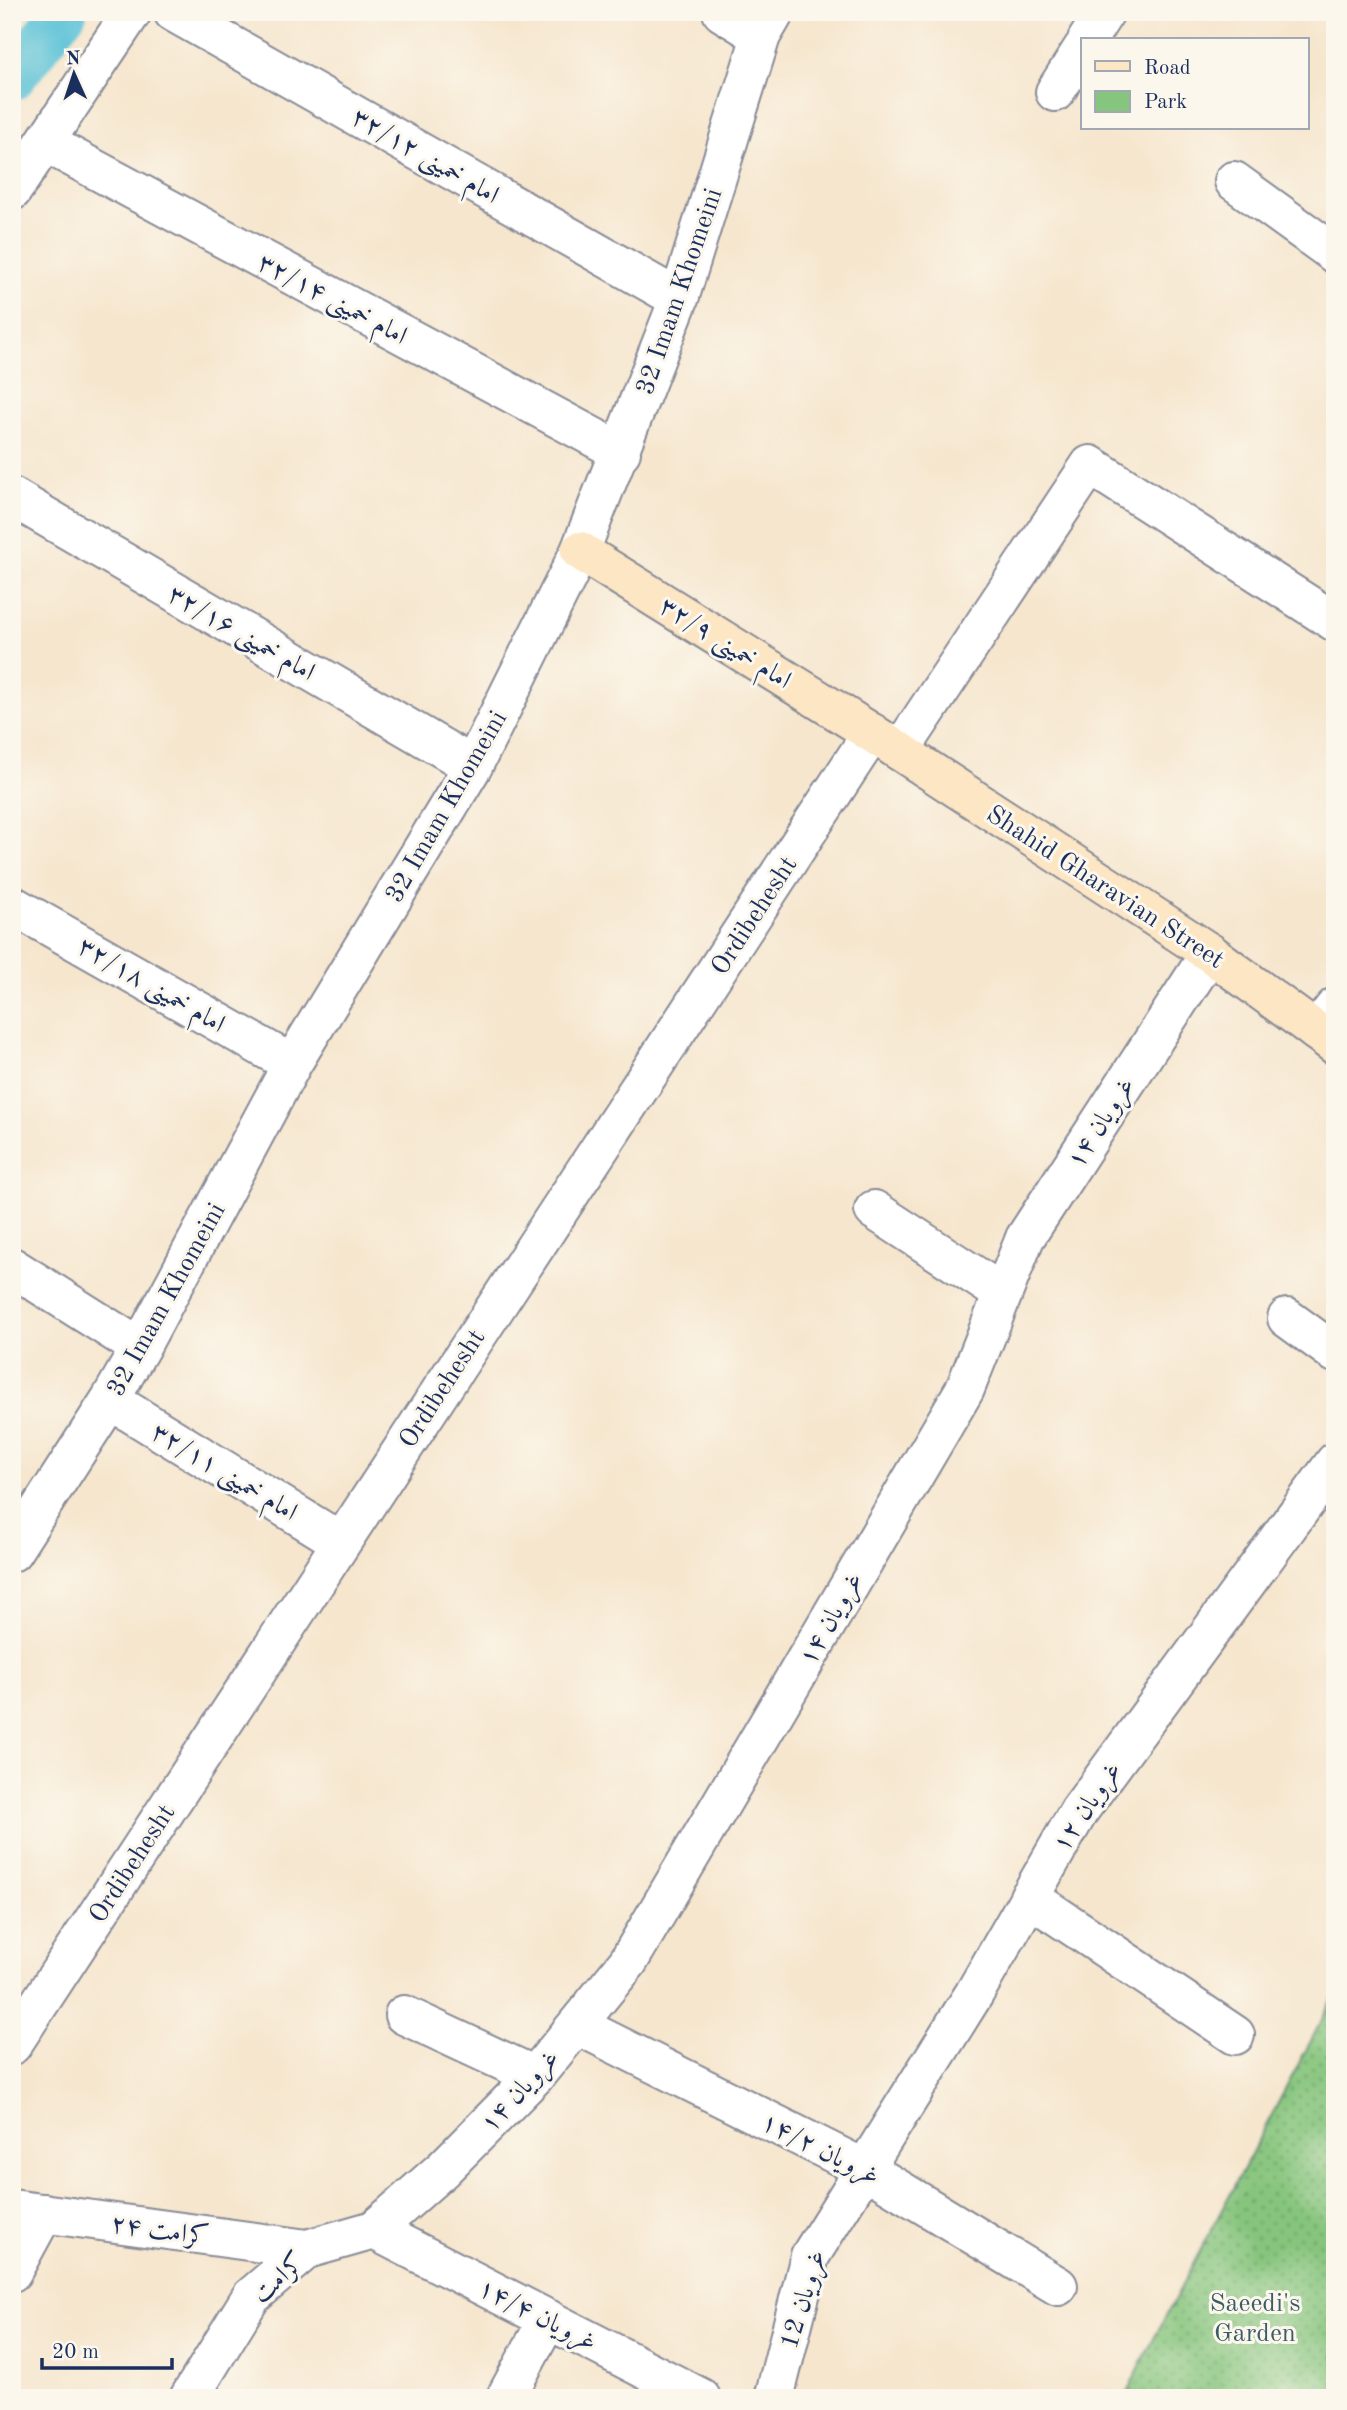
<svg xmlns="http://www.w3.org/2000/svg" width="1347" height="2410" font-family="'Old Standard TT',Amiri,serif">
<style>
.green{fill:url(#green-dots);stroke:#507a6e;stroke-width:2}
.lines{fill:none;stroke-linecap:round;stroke-linejoin:round}
.canal{stroke:#5bc2d7;stroke-width:46}
.street-casing{stroke:#888a96;stroke-width:42}
.secondary-casing{stroke:#888a96;stroke-width:42}
.street{stroke:#fff;stroke-width:38}
.secondary{stroke:#fce6c4;stroke-width:38}
.labels{text-anchor:middle;stroke-width:6;stroke-linejoin:round;paint-order:stroke}
.street-label{font-size:26px;fill:#1b2f5e;stroke:#fbf7ec}
.park-label{font-size:26px;fill:#3b5c67;stroke:#fbf7ec}
</style>
<defs>
<pattern id="green-dots" width="8" height="8" patternUnits="userSpaceOnUse" patternTransform="scale(1.75)"><rect width="8" height="8" fill="#86c57d"/><path d="M2 2h.1M6 6h.1" fill="none" stroke="#6da06a" stroke-width="1.8" stroke-linecap="round"/></pattern>
</defs>
<rect width="100%" height="100%" fill="#fbf7ec"/>
<filter id="ink" filterUnits="userSpaceOnUse"><feTurbulence type="fractalNoise" baseFrequency=".0143" numOctaves="2"/><feDisplacementMap in="SourceGraphic" scale="14" xChannelSelector="R" yChannelSelector="G"/><feConvolveMatrix kernelMatrix="1 2 1 2 8 2 1 2 1" color-interpolation-filters="sRGB"/></filter>
<filter id="wash" filterUnits="userSpaceOnUse"><feTurbulence type="fractalNoise" baseFrequency=".00686" numOctaves="4" result="noise"/><feDisplacementMap in="SourceGraphic" scale="28" xChannelSelector="R" yChannelSelector="G"/><feGaussianBlur stdDeviation="1.57" result="paint"/><feColorMatrix in="noise" values="0 0 0 0 0 0 0 0 0 0 0 0 0 0 0 0 0 1.4 0 .05"/><feComposite in="paint" operator="in"/></filter>
<g filter="url(#wash)">
<rect width="100%" height="100%" fill="#f6e6ce"/>
<path class="green" d="M 1335,1995 L 1335,2398 L 1124,2398 L 1150,2346 Z"/>
<g class="lines">
<path class="canal" d="M 12,78 L 64,12"/>
</g>
</g>
<g filter="url(#ink)">
<g class="lines">
<defs>
<path id="street" d="M 173,12 L 679,299
M 722,12 L 761,36
M 1087,40 L 1105,12
M 1055,92 L 1083,48
M 46,143 L 621,452
M 1234,181 L 1335,254
M 12,191 L 132,12
M 12,497 L 473,766
M 900,751 L 1090,465 L 1335,622
M 12,905 L 292,1064
M 1316,1031 L 1335,1007
M 874,1210 L 1003,1294
M 12,1267 L 140,1348
M 1287,1318 L 1335,1353
M 110,1400 L 341,1542
M 12,1552 L 110,1400 L 140,1348 L 292,1064 L 473,766 L 580,551 L 679,299 L 761,36 L 775,12
M 1029,1897 L 1235,2035
M 404,2015 L 535,2076
M 577,2025 L 865,2169 L 1058,2286
M 12,2045 L 872,733
M 12,2209 L 307,2249
M 374,2230 L 701,2398
M 12,2272 L 44,2213
M 507,2395 L 548,2319
M 189,2398 L 251,2297 L 307,2249 L 374,2230 L 443,2169 L 535,2076 L 628,1962 L 965,1389 L 1025,1238 L 1210,953
M 774,2398 L 810,2256 L 974,1994 L 1079,1811 L 1335,1462"/>
<path id="secondary" d="M 580,551 L 872,733 L 1210,953 L 1335,1045"/>
</defs>
<use href="#street" class="street-casing"/>
<use href="#secondary" class="secondary-casing"/>
<use href="#street" class="street"/>
<use href="#secondary" class="secondary"/>
</g>
</g>
<g class="labels">
<g class="street-label">
<text transform="translate(426 155) rotate(30)" y="9">امام خمینی ۳۲/۱۲</text>
<text transform="translate(678 291) rotate(-71)" y="9">32 Imam Khomeini</text>
<text transform="translate(333 298) rotate(28)" y="9">امام خمینی ۳۲/۱۴</text>
<text transform="translate(242 632) rotate(30)" y="9">امام خمینی ۳۲/۱۶</text>
<text transform="translate(726 642) rotate(32)" y="9">امام خمینی ۳۲/۹</text>
<text transform="translate(445 806) rotate(-60)" y="9">32 Imam Khomeini</text>
<text transform="translate(1106 886) rotate(33)" y="9">Shahid Gharavian Street</text>
<text transform="translate(753 915) rotate(-57)" y="9">Ordibehesht</text>
<text transform="translate(152 984) rotate(30)" y="9">امام خمینی ۳۲/۱۸</text>
<text transform="translate(1100 1122) rotate(-57)" y="9">غرویان ۱۴</text>
<text transform="translate(165 1299) rotate(-61)" y="9">32 Imam Khomeini</text>
<text transform="translate(441 1388) rotate(-57)" y="9">Ordibehesht</text>
<text transform="translate(225 1471) rotate(31)" y="9">امام خمینی ۳۲/۱۱</text>
<text transform="translate(830 1618) rotate(-60)" y="9">غرویان ۱۴</text>
<text transform="translate(1086 1806) rotate(-56)" y="9">غرویان ۱۲</text>
<text transform="translate(131 1863) rotate(-57)" y="9">Ordibehesht</text>
<text transform="translate(519 2090) rotate(-47)" y="9">غرویان ۱۴</text>
<text transform="translate(821 2148) rotate(27)" y="9">غرویان ۱۴/۲</text>
<text transform="translate(160 2229) rotate(8)" y="9">کرامت ۲۴</text>
<text transform="translate(278 2277) rotate(-41)" y="9">کرامت</text>
<text transform="translate(802 2299) rotate(-73)" y="9">غرویان 12</text>
<text transform="translate(538 2314) rotate(27)" y="9">غرویان ۱۴/۴</text>
</g>
<g class="park-label">
<text x="1255" y="2311">Saeedi's<tspan x="1255" dy="30">Garden</tspan></text>
</g>
</g>
<rect width="1347" height="2410" fill="none" stroke="#fbf7ec" stroke-width="42"/>
<rect x="1081" y="38" width="228" height="91" fill="#fbf7ec" stroke="#a1a7b3" stroke-width="2"/>
<rect x="1095" y="61" width="35" height="10" fill="#fce6c4" stroke="#a1a7b3" stroke-width="2"/>
<text x="1144" y="74" font-size="21" fill="#1b2f5e">Road</text>
<rect x="1095" y="91" width="35" height="21" fill="#86c57d" stroke="#a1a7b3" stroke-width="2"/>
<text x="1144" y="108" font-size="21" fill="#1b2f5e">Park</text>
<g transform="translate(74 74) rotate(357)" stroke="#fbf7ec" stroke-width="5" paint-order="stroke">
<path d="M0-5L12 26L0 18L-12 26Z" fill="#1b2f5e"/>
<text y="-10" font-size="19" font-weight="bold" text-anchor="middle" fill="#1b2f5e">N</text>
</g>
<path d="M42 2358v10h130v-10" fill="none" stroke="#1b2f5e" stroke-width="3.5"/>
<text x="52" y="2358" font-size="21" fill="#1b2f5e" stroke="#fbf7ec" stroke-width="5" paint-order="stroke">20 m</text>
</svg>
